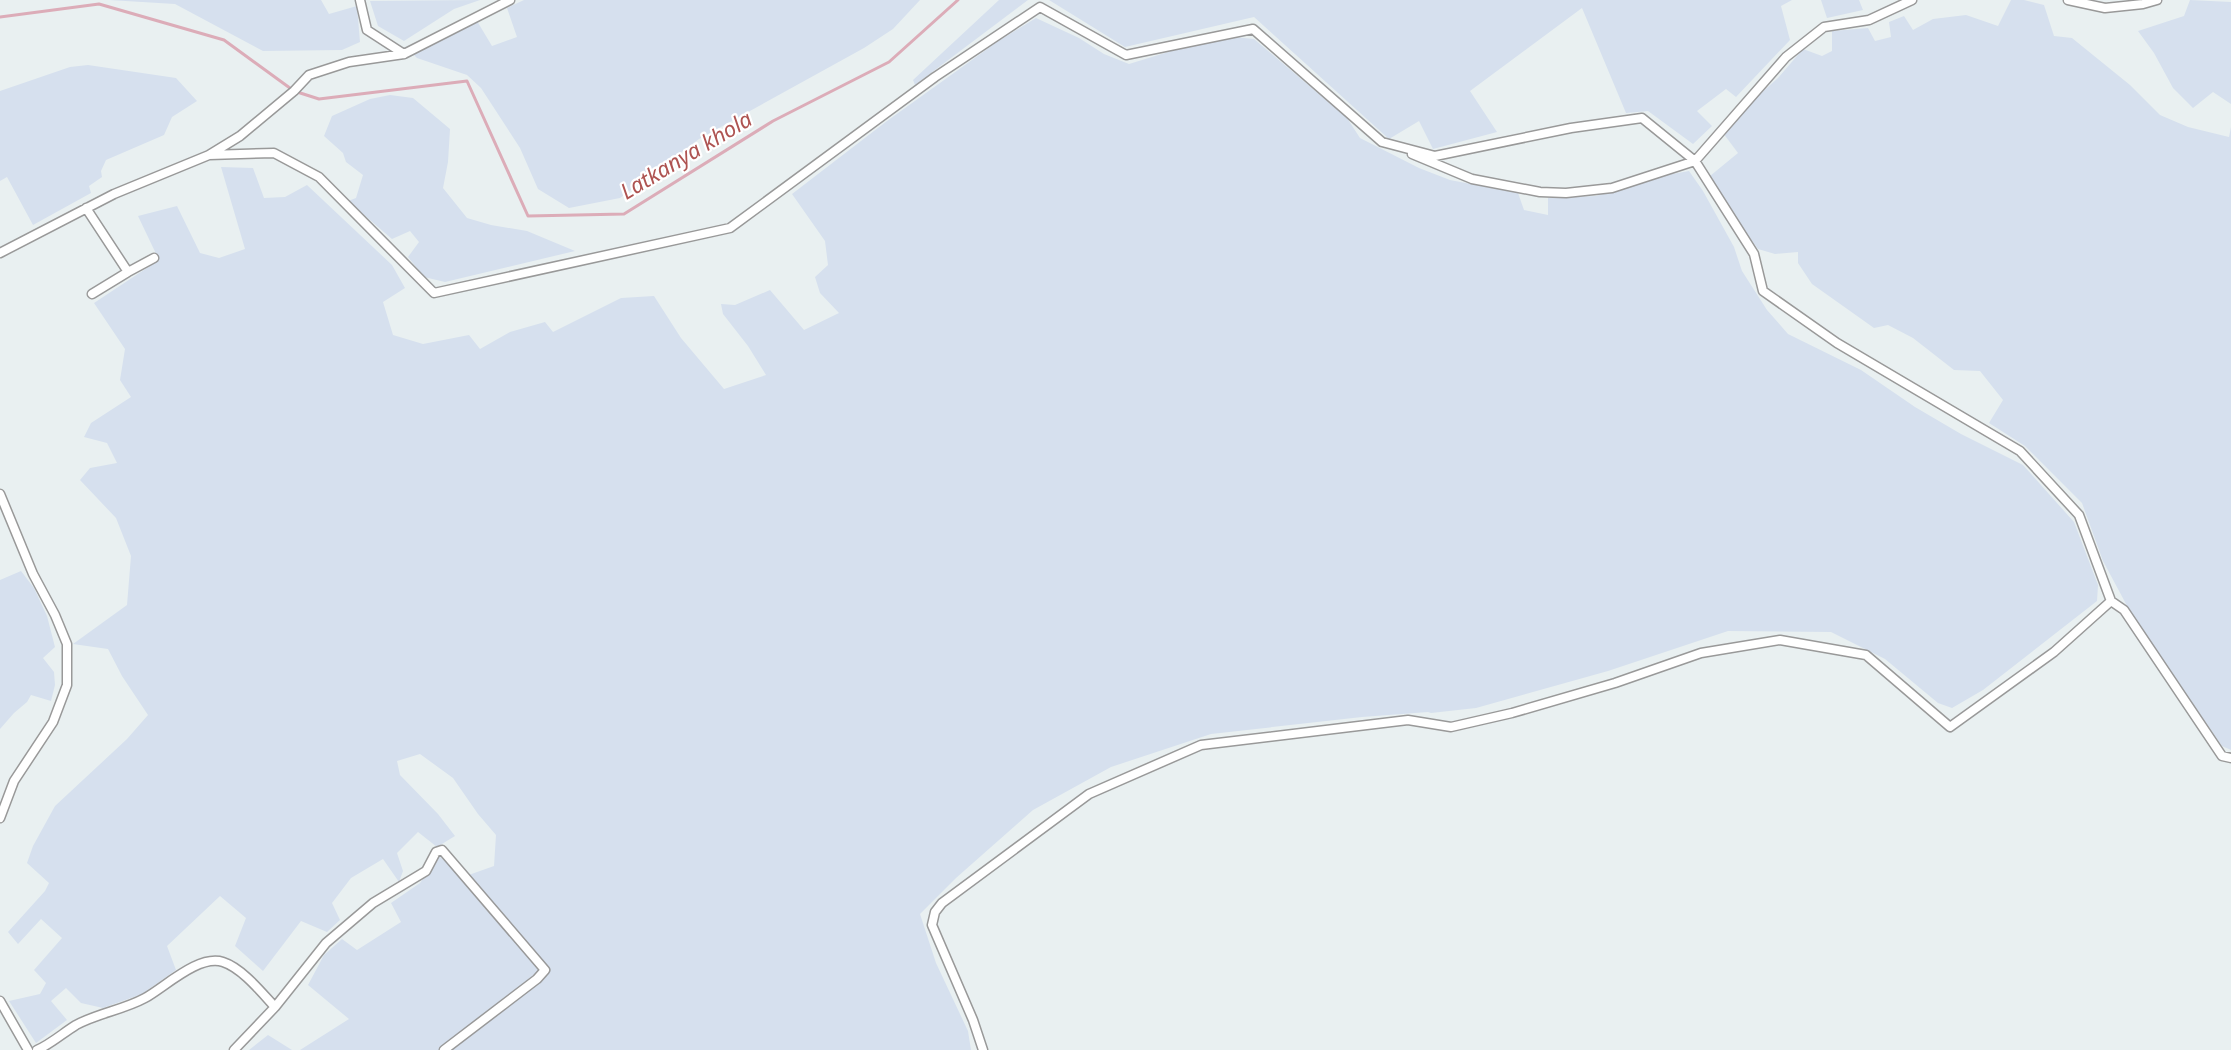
<svg xmlns="http://www.w3.org/2000/svg" width="2231" height="1050" font-family="'Noto Sans',sans-serif">
<style>
.farmland{fill:#d6e0ee}
.lines{fill:none;stroke-linecap:round;stroke-linejoin:round}
.stream{stroke:#dcacb8;stroke-width:3}
.street-casing{stroke:#999;stroke-width:11}
.street{stroke:#fff;stroke-width:8}
.labels{text-anchor:middle;stroke-width:4.5;stroke-linejoin:round;paint-order:stroke}
.water-label{font-size:22px;font-style:italic;fill:#ae5351;stroke:#fff}
</style>
<rect width="100%" height="100%" fill="#e9f0f1"/>
<path class="farmland" d="M 109,0 L 321,0 L 329,14 L 357,6 L 360,42 L 342,50 L 263,51 L 175,4 Z
M 480,0 L 454,9 L 404,41 L 378,26 L 370,1 Z
M 524,0 L 920,0 L 893,29 L 864,48 L 699,139 L 620,198 L 569,208 L 538,189 L 520,148 L 481,88 L 467,75 L 417,58 L 412,53 L 477,21 L 492,46 L 517,37 L 507,8 Z
M 999,0 L 1028,0 L 915,85 L 913,80 Z
M 1049,0 L 1792,0 L 1781,6 L 1790,40 L 1736,97 L 1726,89 L 1697,111 L 1712,126 L 1693,144 L 1648,111 L 1626,113 L 1582,8 L 1470,91 L 1497,132 L 1433,149 L 1419,121 L 1389,139 L 1254,17 L 1125,47 Z
M 1821,0 L 1859,0 L 1863,10 L 1827,18 Z
M 2011,0 L 2024,0 L 2044,5 L 2054,36 L 2072,38 L 2130,85 L 2160,115 L 2188,127 L 2229,137 L 2231,127 L 2231,750 L 2222,746 L 2133,617 L 2103,561 L 2082,503 L 2025,446 L 1989,423 L 2003,400 L 1980,371 L 1954,370 L 1913,338 L 1888,325 L 1874,328 L 1812,284 L 1798,263 L 1798,252 L 1775,254 L 1758,249 L 1736,219 L 1710,176 L 1738,153 L 1723,133 L 1750,103 L 1778,78 L 1803,49 L 1822,56 L 1832,51 L 1832,31 L 1868,28 L 1875,41 L 1891,37 L 1889,22 L 1904,16 L 1913,30 L 1933,19 L 1966,15 L 1998,26 Z
M 2190,0 L 2231,2 L 2231,104 L 2213,92 L 2193,108 L 2173,88 L 2154,53 L 2138,31 L 2184,16 Z
M 1036,18 L 1079,38 L 1104,54 L 1129,64 L 1191,45 L 1234,37 L 1254,39 L 1347,118 L 1360,138 L 1419,168 L 1450,180 L 1518,193 L 1524,210 L 1548,215 L 1548,198 L 1596,196 L 1656,177 L 1689,171 L 1703,191 L 1734,247 L 1742,271 L 1767,310 L 1788,334 L 1861,370 L 1915,407 L 1961,434 L 2023,465 L 2074,522 L 2098,585 L 2097,601 L 1983,690 L 1952,708 L 1938,703 L 1885,659 L 1831,632 L 1728,631 L 1608,671 L 1476,708 L 1431,713 L 1428,712 L 1362,717 L 1211,734 L 1111,767 L 1033,810 L 956,878 L 920,914 L 936,963 L 968,1031 L 971,1050 L 300,1050 L 349,1019 L 308,985 L 324,955 L 342,939 L 357,950 L 401,922 L 391,903 L 420,883 L 439,856 L 463,877 L 494,866 L 496,835 L 478,814 L 453,778 L 420,754 L 397,761 L 400,775 L 438,814 L 455,836 L 437,847 L 418,832 L 397,853 L 403,871 L 399,882 L 383,859 L 351,878 L 332,903 L 340,920 L 327,932 L 301,921 L 263,971 L 235,946 L 246,918 L 220,896 L 167,946 L 176,970 L 142,994 L 103,1008 L 81,1003 L 66,988 L 51,1001 L 67,1020 L 36,1043 L 9,1001 L 40,994 L 46,983 L 34,970 L 62,938 L 41,919 L 18,944 L 8,932 L 45,891 L 49,883 L 27,863 L 33,846 L 55,806 L 127,739 L 148,715 L 122,676 L 108,649 L 73,644 L 127,605 L 131,556 L 116,518 L 80,480 L 90,468 L 117,463 L 107,443 L 84,437 L 91,423 L 131,397 L 120,380 L 125,349 L 94,303 L 159,260 L 138,216 L 177,206 L 200,253 L 219,258 L 245,249 L 221,167 L 253,168 L 264,198 L 285,197 L 307,185 L 392,265 L 405,288 L 383,302 L 393,335 L 423,344 L 469,335 L 480,349 L 510,332 L 545,322 L 553,332 L 621,298 L 654,296 L 681,338 L 724,389 L 766,375 L 748,346 L 723,314 L 721,304 L 735,305 L 770,290 L 804,330 L 839,313 L 820,293 L 815,277 L 828,265 L 825,241 L 792,194 L 887,121 L 997,42 Z
M 88,65 L 176,78 L 197,101 L 172,117 L 164,135 L 106,160 L 101,171 L 102,177 L 89,186 L 91,193 L 33,225 L 7,177 L 0,181 L 0,91 L 70,67 Z
M 390,95 L 413,98 L 450,129 L 448,162 L 443,188 L 467,218 L 491,225 L 527,231 L 575,251 L 445,282 L 424,277 L 408,257 L 419,242 L 410,231 L 392,239 L 348,201 L 356,198 L 363,175 L 346,162 L 343,153 L 324,136 L 332,116 L 370,99 Z
M 21,571 L 34,588 L 47,616 L 55,647 L 43,658 L 54,672 L 55,685 L 51,701 L 31,695 L 27,702 L 14,713 L 0,729 L 0,580 Z
M 268,1035 L 292,1050 L 249,1050 Z"/>
<g class="lines">
<path class="stream" d="M 0,17 L 99,4 L 224,40 L 294,91 L 319,99 L 467,81 L 528,216 L 624,214 L 773,121 L 889,62 L 958,0"/>
<defs>
<path id="street" d="M 360,0 L 367,30 L 404,54
M 2068,0 L 2105,8 L 2143,4 L 2157,0
M 1412,154 L 1472,179 L 1540,192 L 1566,193 L 1612,188 L 1695,161 L 1786,57 L 1824,27 L 1869,20 L 1912,0
M 209,155 L 274,153 L 319,177 L 434,293 L 730,228 L 935,77 L 1040,7 L 1126,55 L 1253,29 L 1382,142 L 1435,156 L 1571,128 L 1642,118 L 1695,161 L 1754,254 L 1763,291 L 1837,343 L 2020,451 L 2079,515 L 2111,601 L 2124,610 L 2222,756 L 2231,758
M 86,208 L 128,272 L 92,294
M 0,253 L 114,194 L 209,155 L 240,136 L 294,91 L 309,75 L 349,62 L 404,54 L 510,0
M 128,272 L 154,258
M 0,494 L 33,574 L 55,615 L 67,644 L 67,685 L 53,722 L 14,781 L 0,818
M 0,1001 L 28,1050
M 275,1007 L 326,943 L 373,903 L 426,871 L 436,852 L 442,850 L 545,970 L 537,979 L 444,1050
M 37,1050 C 51,1044 63,1033 76,1025 C 98,1013 123,1010 145,998 C 165,987 199,954 223,962 C 242,968 262,993 275,1007 L 234,1050
M 983,1050 L 973,1020 L 932,925 L 935,912 L 942,903 L 1089,794 L 1201,745 L 1408,720 L 1451,727 L 1512,713 L 1615,683 L 1701,653 L 1780,640 L 1866,655 L 1950,727 L 2054,652 L 2111,601"/>
</defs>
<use href="#street" class="street-casing"/>
<use href="#street" class="street"/>
</g>
<g class="labels">
<g class="water-label">
<text transform="translate(686 155) rotate(-31)" y="8">Latkanya khola</text>
</g>
</g>
</svg>
